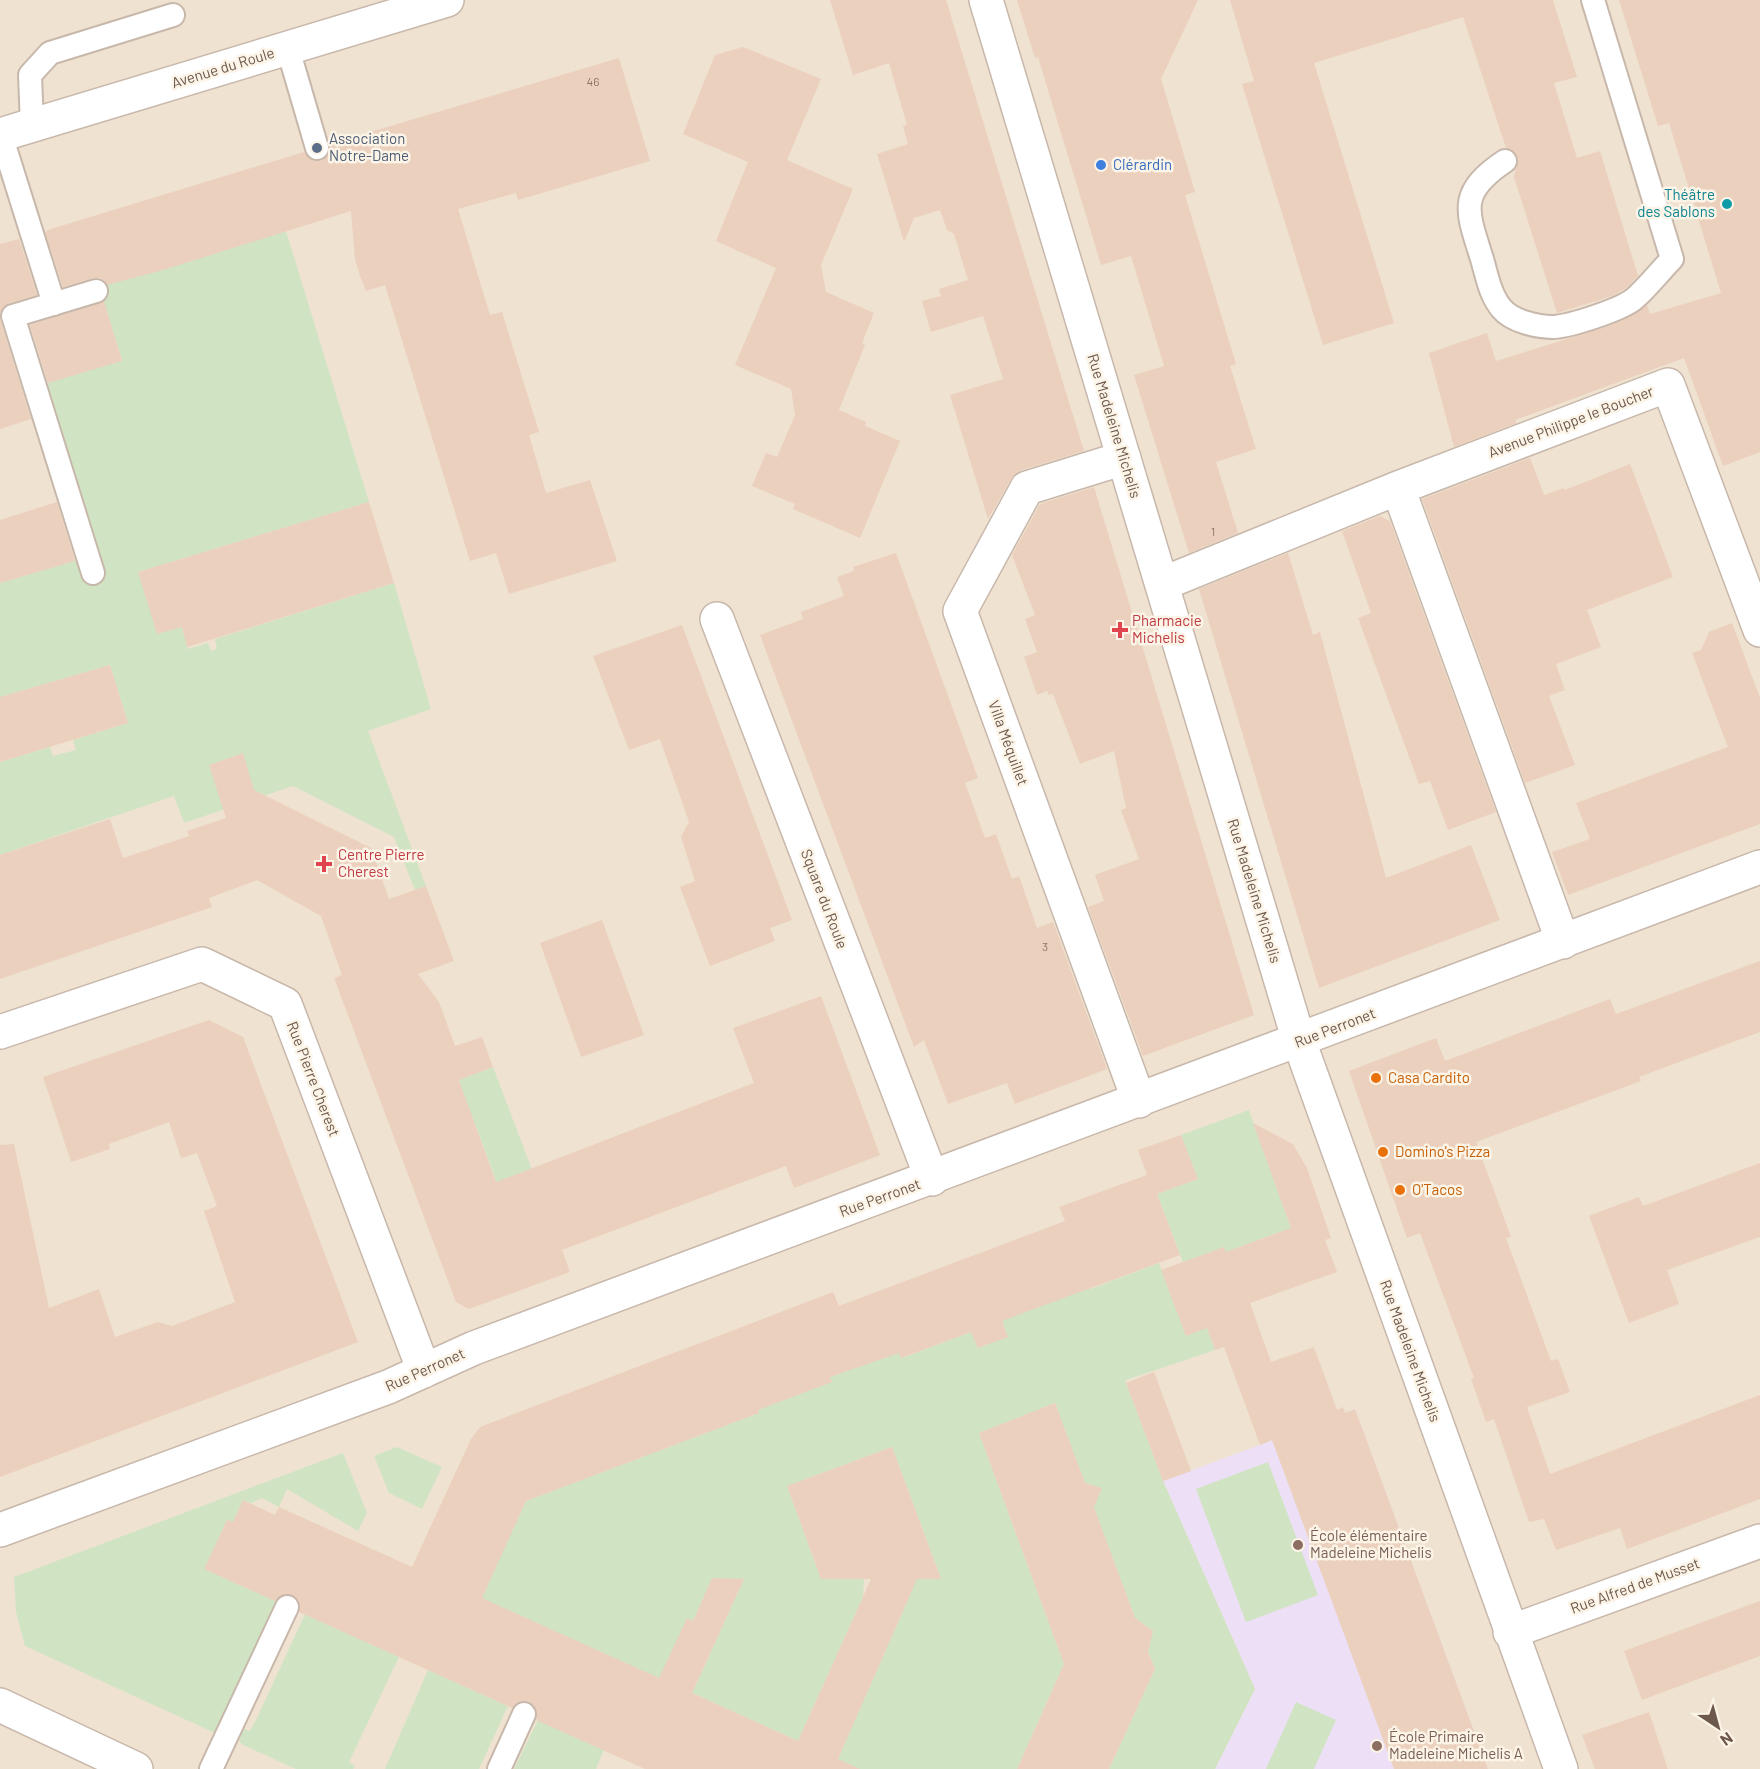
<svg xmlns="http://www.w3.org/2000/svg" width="1760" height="1769" font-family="Barlow,sans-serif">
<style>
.residential{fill:#efe2d1}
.education{fill:#eddff5}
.green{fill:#d0e4c3}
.building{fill:#ebd0bd}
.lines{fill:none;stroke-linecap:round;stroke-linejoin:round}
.service-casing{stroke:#c8b8ab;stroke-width:26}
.minor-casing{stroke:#c8b8ab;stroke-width:36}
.tertiary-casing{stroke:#c8b8ab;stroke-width:36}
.service{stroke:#fff;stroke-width:22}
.minor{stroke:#fff;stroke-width:33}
.tertiary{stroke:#fff;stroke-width:33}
.service-dot{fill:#5c6f8a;stroke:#fcf4e7;stroke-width:2}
.shop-dot{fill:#3f7fe0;stroke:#fcf4e7;stroke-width:2}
.culture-dot{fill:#0f9aa8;stroke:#fcf4e7;stroke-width:2}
.health-dot{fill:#e0444e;stroke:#fcf4e7;stroke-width:2}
.food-dot{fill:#e8710a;stroke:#fcf4e7;stroke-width:2}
.education-dot{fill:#8d6e63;stroke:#fcf4e7;stroke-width:2}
.labels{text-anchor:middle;stroke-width:5;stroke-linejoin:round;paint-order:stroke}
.number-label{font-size:12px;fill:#8c7668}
.street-label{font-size:15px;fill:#6d584c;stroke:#fcf4e7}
.service-label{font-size:15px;fill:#4e5e75;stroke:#fcf4e7;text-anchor:start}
.shop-label{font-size:15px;fill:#366cbe;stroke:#fcf4e7;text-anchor:start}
.culture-label{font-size:15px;fill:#0d838f;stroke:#fcf4e7;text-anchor:end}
.health-label{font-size:15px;fill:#be3a42;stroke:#fcf4e7;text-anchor:start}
.food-label{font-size:15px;fill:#c56008;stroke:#fcf4e7;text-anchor:start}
.education-label{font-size:15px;fill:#785e54;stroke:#fcf4e7;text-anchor:start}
</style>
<rect width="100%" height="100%" fill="#f9f0e2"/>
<path class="residential" d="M 0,0 L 1760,0 L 1760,1769 L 0,1769 Z"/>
<path class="education" d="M 1355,1409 L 1488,1769 L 1215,1769 L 1255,1689 L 1163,1481 Z"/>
<path class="green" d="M 286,231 L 369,502 L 138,572 L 182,627 L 188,649 L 208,643 L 211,651 L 217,649 L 215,639 L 394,583 L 431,709 L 368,731 L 426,886 L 415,890 L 394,837 L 293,786 L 184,823 L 174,796 L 0,855 L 0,762 L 50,747 L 53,756 L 76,750 L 73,740 L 128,723 L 110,665 L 0,697 L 0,583 L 78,560 L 44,384 L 122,360 L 99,287 Z
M 493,1067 L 548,1212 L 510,1234 L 494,1175 L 476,1126 L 443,1086 Z
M 1249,1110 L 1291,1228 L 1226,1252 L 1183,1262 L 1157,1194 L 1197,1179 L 1181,1135 Z
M 1159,1263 L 1186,1335 L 1207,1328 L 1215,1350 L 1126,1380 L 1126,1383 L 1163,1481 L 1255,1689 L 1215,1769 L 1109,1769 L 1155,1669 L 1145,1644 L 1151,1639 L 1152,1631 L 1146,1626 L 1138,1626 L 1092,1503 L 1096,1487 L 1085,1484 L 1055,1403 L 979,1433 L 1064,1664 L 1017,1769 L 845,1769 L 835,1765 L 910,1595 L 915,1579 L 941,1579 L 892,1447 L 787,1486 L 821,1579 L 864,1579 L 863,1597 L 798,1741 L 692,1693 L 744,1579 L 712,1579 L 693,1621 L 687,1619 L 665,1681 L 480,1598 L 526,1501 L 759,1413 L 756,1405 L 832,1382 L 830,1377 L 861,1366 L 856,1352 L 893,1338 L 902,1358 L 971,1332 L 978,1348 L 1007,1337 L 1002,1321 L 1082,1267 L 1091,1289 Z
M 397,1447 L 442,1467 L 422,1509 L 389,1493 L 374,1456 Z
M 343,1453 L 367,1513 L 358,1531 L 287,1489 L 279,1507 L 262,1498 L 251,1503 L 243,1500 L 233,1522 L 227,1520 L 205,1569 L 278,1602 L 217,1734 L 25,1646 L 16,1612 L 14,1577 Z
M 1268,1462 L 1318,1595 L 1246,1622 L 1196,1489 Z
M 305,1614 L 399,1657 L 349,1762 L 355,1766 L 353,1769 L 296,1769 L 241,1744 L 237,1733 L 242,1728 L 250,1731 L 256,1720 Z
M 428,1670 L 508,1706 L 479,1769 L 385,1769 Z
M 1296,1702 L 1336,1720 L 1314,1769 L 1266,1769 Z
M 538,1720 L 604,1750 L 596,1769 L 514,1769 Z"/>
<path class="building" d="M 830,0 L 946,0 L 1004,190 L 1084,451 L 1021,470 L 1011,479 L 988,519 L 950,395 L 1003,379 L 983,316 L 931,332 L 922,301 L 941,296 L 939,289 L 968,280 L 954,234 L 947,230 L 940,210 L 914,218 L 904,242 L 877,154 L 908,144 L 903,126 L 907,125 L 889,63 L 853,75 Z
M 1017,0 L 1198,0 L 1161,79 L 1195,192 L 1185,195 L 1236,364 L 1230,366 L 1256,449 L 1216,462 L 1238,533 L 1189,553 L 1134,375 L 1164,366 L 1131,256 L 1101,265 L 1038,57 L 1035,58 Z
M 1230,0 L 1553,0 L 1577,77 L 1554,83 L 1577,158 L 1600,151 L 1638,276 L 1626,288 L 1612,296 L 1557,313 L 1514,177 L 1518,159 L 1515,153 L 1506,148 L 1463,17 L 1314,63 L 1394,323 L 1323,345 L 1242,84 L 1254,81 Z
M 1619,0 L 1760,0 L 1760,452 L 1723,466 L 1684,358 L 1515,420 L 1517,423 L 1454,447 L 1429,353 L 1487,333 L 1496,361 L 1612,325 L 1647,305 L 1650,314 L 1721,293 L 1669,123 L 1658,126 Z
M 743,47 L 821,79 L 787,160 L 853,189 L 821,265 L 826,292 L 874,313 L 862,343 L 865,345 L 839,410 L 866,422 L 865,426 L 900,441 L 860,538 L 793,509 L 795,504 L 752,486 L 766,453 L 777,457 L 795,415 L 791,389 L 735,365 L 776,268 L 716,241 L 748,162 L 683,134 L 715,55 Z
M 619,58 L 650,161 L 518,200 L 516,193 L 458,209 L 490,315 L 502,312 L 539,432 L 529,435 L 546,493 L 590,480 L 617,561 L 509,594 L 496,553 L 470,561 L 385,285 L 366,291 L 360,276 L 355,259 L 351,211 L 163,270 L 107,285 L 100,278 L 93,278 L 63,287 L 45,232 L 51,229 L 304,152 L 313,161 L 321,161 L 330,152 L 330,144 Z
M 19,239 L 37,295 L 9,303 L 0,313 L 0,244 Z
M 104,301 L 122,361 L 48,383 L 30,325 Z
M 0,319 L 31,419 L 0,429 Z
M 1530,458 L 1544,495 L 1564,488 L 1565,490 L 1630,464 L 1673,577 L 1587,610 L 1601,647 L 1556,664 L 1565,690 L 1549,696 L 1575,765 L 1525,783 L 1422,499 Z
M 1094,487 L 1254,1015 L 1143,1056 L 1088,907 L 1104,901 L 1095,875 L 1139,859 L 1121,810 L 1126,808 L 1114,751 L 1080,764 L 1053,694 L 1049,695 L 1047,691 L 1037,695 L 1024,657 L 1037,652 L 1025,619 L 1035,615 L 1012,555 L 1040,504 Z
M 57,502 L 75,561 L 0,583 L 0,520 Z
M 369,502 L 394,583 L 187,647 L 182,627 L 157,634 L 138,572 Z
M 1380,516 L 1390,521 L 1496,812 L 1448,830 L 1430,781 L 1419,784 L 1358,618 L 1371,613 L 1342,531 Z
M 896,553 L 978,778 L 965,783 L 985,838 L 996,834 L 1012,879 L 1019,876 L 1037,928 L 1053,922 L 1107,1069 L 1015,1104 L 1007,1083 L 948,1104 L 924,1040 L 914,1047 L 760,635 L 803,619 L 801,612 L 844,596 L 837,577 L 854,571 L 853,567 Z
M 1288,553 L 1313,635 L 1320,632 L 1386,878 L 1471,845 L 1500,920 L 1319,988 L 1199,589 Z
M 1732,623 L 1760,698 L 1760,824 L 1568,895 L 1552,852 L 1590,839 L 1576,803 L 1728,747 L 1692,653 L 1701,650 L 1709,632 Z
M 682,625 L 792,920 L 770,928 L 775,941 L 710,966 L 680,887 L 695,881 L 681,837 L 689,822 L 660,739 L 629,750 L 593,656 Z
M 110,665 L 128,723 L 0,762 L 0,697 Z
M 243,753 L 254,790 L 371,848 L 389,899 L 426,886 L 454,961 L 418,974 L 439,1002 L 455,1046 L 482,1037 L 493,1067 L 459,1080 L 496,1182 L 754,1083 L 733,1028 L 821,996 L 880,1155 L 794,1188 L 786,1166 L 562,1250 L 570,1272 L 469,1309 L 456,1302 L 334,978 L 342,975 L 321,916 L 257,880 L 209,898 L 212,907 L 0,979 L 0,855 L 110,819 L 123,858 L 189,836 L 187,831 L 226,818 L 209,765 Z
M 602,920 L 644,1035 L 581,1057 L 540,943 Z
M 1760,961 L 1760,1032 L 1639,1077 L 1641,1081 L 1476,1142 L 1511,1237 L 1506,1238 L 1551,1361 L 1558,1359 L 1570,1392 L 1527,1407 L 1550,1474 L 1760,1395 L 1760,1499 L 1627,1549 L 1620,1528 L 1556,1550 L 1544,1519 L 1529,1522 L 1494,1419 L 1486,1422 L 1471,1379 L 1474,1378 L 1420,1233 L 1407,1238 L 1349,1071 L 1436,1038 L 1445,1061 L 1610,999 L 1616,1014 Z
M 209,1020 L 243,1037 L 358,1342 L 0,1477 L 0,1145 L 14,1144 L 49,1308 L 99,1289 L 115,1337 L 158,1322 L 172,1326 L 235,1302 L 204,1211 L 217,1206 L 197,1153 L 181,1158 L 169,1122 L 109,1144 L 110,1149 L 71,1162 L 43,1077 Z
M 1253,1123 L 1293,1144 L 1307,1168 L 1331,1238 L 1325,1240 L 1337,1272 L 1250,1303 L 1271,1362 L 1314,1347 L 1337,1410 L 1343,1407 L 1345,1413 L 1355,1409 L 1488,1769 L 1394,1769 L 1272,1440 L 1260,1445 L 1224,1347 L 1215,1350 L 1207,1328 L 1186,1336 L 1161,1270 L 1224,1247 L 1226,1252 L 1291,1228 Z
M 1181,1135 L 1198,1179 L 1157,1194 L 1180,1255 L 1002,1321 L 1008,1337 L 978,1348 L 971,1332 L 901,1358 L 899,1353 L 830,1377 L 832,1382 L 758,1410 L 759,1413 L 526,1501 L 482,1598 L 659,1678 L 687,1618 L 693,1621 L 712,1578 L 744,1579 L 692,1693 L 798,1741 L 871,1579 L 821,1579 L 787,1486 L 892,1447 L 941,1579 L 917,1579 L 838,1759 L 860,1769 L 645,1769 L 536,1720 L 537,1712 L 530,1702 L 522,1701 L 512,1708 L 299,1612 L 298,1600 L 292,1595 L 280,1596 L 275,1601 L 204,1569 L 227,1520 L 233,1522 L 243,1500 L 275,1515 L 279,1507 L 412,1567 L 471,1439 L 480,1427 L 833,1292 L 839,1306 L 1065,1221 L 1059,1207 L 1147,1175 L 1138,1150 Z
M 1760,1163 L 1760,1237 L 1667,1270 L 1679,1304 L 1629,1323 L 1589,1216 L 1639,1197 L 1643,1206 Z
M 1154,1372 L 1191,1471 L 1163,1481 L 1126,1383 Z
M 1055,1403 L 1085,1483 L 1102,1488 L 1094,1507 L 1135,1618 L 1153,1631 L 1148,1652 L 1155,1669 L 1109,1769 L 1017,1769 L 1064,1664 L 979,1433 Z
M 1760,1601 L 1760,1656 L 1642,1700 L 1624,1651 Z
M 1649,1712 L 1668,1769 L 1595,1769 L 1582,1735 Z"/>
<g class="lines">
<defs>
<path id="service" d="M 288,49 L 317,148
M 32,126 L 30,75 L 50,53 L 173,15
M 1,135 L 54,304
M 1505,161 C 1457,193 1467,211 1482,259 C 1487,276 1490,295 1502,309 C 1512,321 1537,327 1553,327 C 1571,326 1620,310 1634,299 C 1648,287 1660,271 1672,259 L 1593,0
M 93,573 L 13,316 L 96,291
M 211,1769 L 287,1607
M 499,1769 L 524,1714"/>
<path id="minor" d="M 986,0 L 1299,1041 L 1561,1769
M 0,135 L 447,0
M 1124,458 L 1027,488 L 960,611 L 1139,1101
M 1398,488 L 1563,942
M 1162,584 L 1398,488 L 1668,385 L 1760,630
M 717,619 L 932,1179
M 0,1032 L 202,964 L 285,1004 L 424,1371
M 0,1530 L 388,1387 L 474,1348 L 1760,867
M 1510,1632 L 1760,1541"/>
<path id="tertiary" d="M 0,1705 L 136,1769"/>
</defs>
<use href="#service" class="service-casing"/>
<use href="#minor" class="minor-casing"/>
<use href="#tertiary" class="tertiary-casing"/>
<use href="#service" class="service"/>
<use href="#minor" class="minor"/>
<use href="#tertiary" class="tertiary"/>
</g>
<circle class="service-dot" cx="317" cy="148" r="6"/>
<circle class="shop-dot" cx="1101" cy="165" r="6"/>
<circle class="culture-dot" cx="1727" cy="204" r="6"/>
<g class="health-dot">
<path d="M1117 621h6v6h6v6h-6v6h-6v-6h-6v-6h6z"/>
<path d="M321 855h6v6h6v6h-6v6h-6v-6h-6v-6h6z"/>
</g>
<g class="food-dot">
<circle cx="1376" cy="1078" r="6"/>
<circle cx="1383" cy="1152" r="6"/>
<circle cx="1400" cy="1190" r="6"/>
</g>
<g class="education-dot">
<circle cx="1298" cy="1545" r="6"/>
<circle cx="1377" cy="1746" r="6"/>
</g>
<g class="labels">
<g class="number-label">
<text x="593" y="86">46</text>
<text x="1213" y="536">1</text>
<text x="1045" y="951">3</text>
</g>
<g class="street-label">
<text transform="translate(223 68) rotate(-17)" y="5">Avenue du Roule</text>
<text transform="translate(1571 422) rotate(-21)" y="5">Avenue Philippe le Boucher</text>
<text transform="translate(1114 426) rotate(73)" y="5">Rue Madeleine Michelis</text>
<text transform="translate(1008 743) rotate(70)" y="5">Villa Méquillet</text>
<text transform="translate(1254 891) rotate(73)" y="5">Rue Madeleine Michelis</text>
<text transform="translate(824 899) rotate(69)" y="5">Square du Roule</text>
<text transform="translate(1335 1028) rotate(-21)" y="5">Rue Perronet</text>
<text transform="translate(313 1079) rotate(69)" y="5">Rue Pierre Cherest</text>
<text transform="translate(880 1198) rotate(-20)" y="5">Rue Perronet</text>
<text transform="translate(1410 1351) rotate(70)" y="5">Rue Madeleine Michelis</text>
<text transform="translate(425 1370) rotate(-24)" y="5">Rue Perronet</text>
<text transform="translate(1635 1586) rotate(-20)" y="5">Rue Alfred de Musset</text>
</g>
<g class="service-label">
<text x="329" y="144">Association<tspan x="329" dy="17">Notre-Dame</tspan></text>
</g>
<g class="shop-label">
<text x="1113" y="170">Clérardin</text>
</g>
<g class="culture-label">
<text x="1715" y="200">Théâtre<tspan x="1715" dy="17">des Sablons</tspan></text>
</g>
<g class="health-label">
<text x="1132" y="626">Pharmacie<tspan x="1132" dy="17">Michelis</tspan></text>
<text x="338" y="860">Centre Pierre<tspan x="338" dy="17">Cherest</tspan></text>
</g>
<g class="food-label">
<text x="1388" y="1083">Casa Cardito</text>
<text x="1395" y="1157">Domino's Pizza</text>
<text x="1412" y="1195">O'Tacos</text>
</g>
<g class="education-label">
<text x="1310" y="1541">École élémentaire<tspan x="1310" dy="17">Madeleine Michelis</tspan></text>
<text x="1389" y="1742">École Primaire<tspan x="1389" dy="17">Madeleine Michelis A</tspan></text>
</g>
</g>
<g transform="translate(1718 1727) rotate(144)" stroke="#fcf4e7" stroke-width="4.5" paint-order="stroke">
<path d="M0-4.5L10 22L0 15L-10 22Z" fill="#6d584c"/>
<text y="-9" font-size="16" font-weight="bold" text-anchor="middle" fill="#6d584c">N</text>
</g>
</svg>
